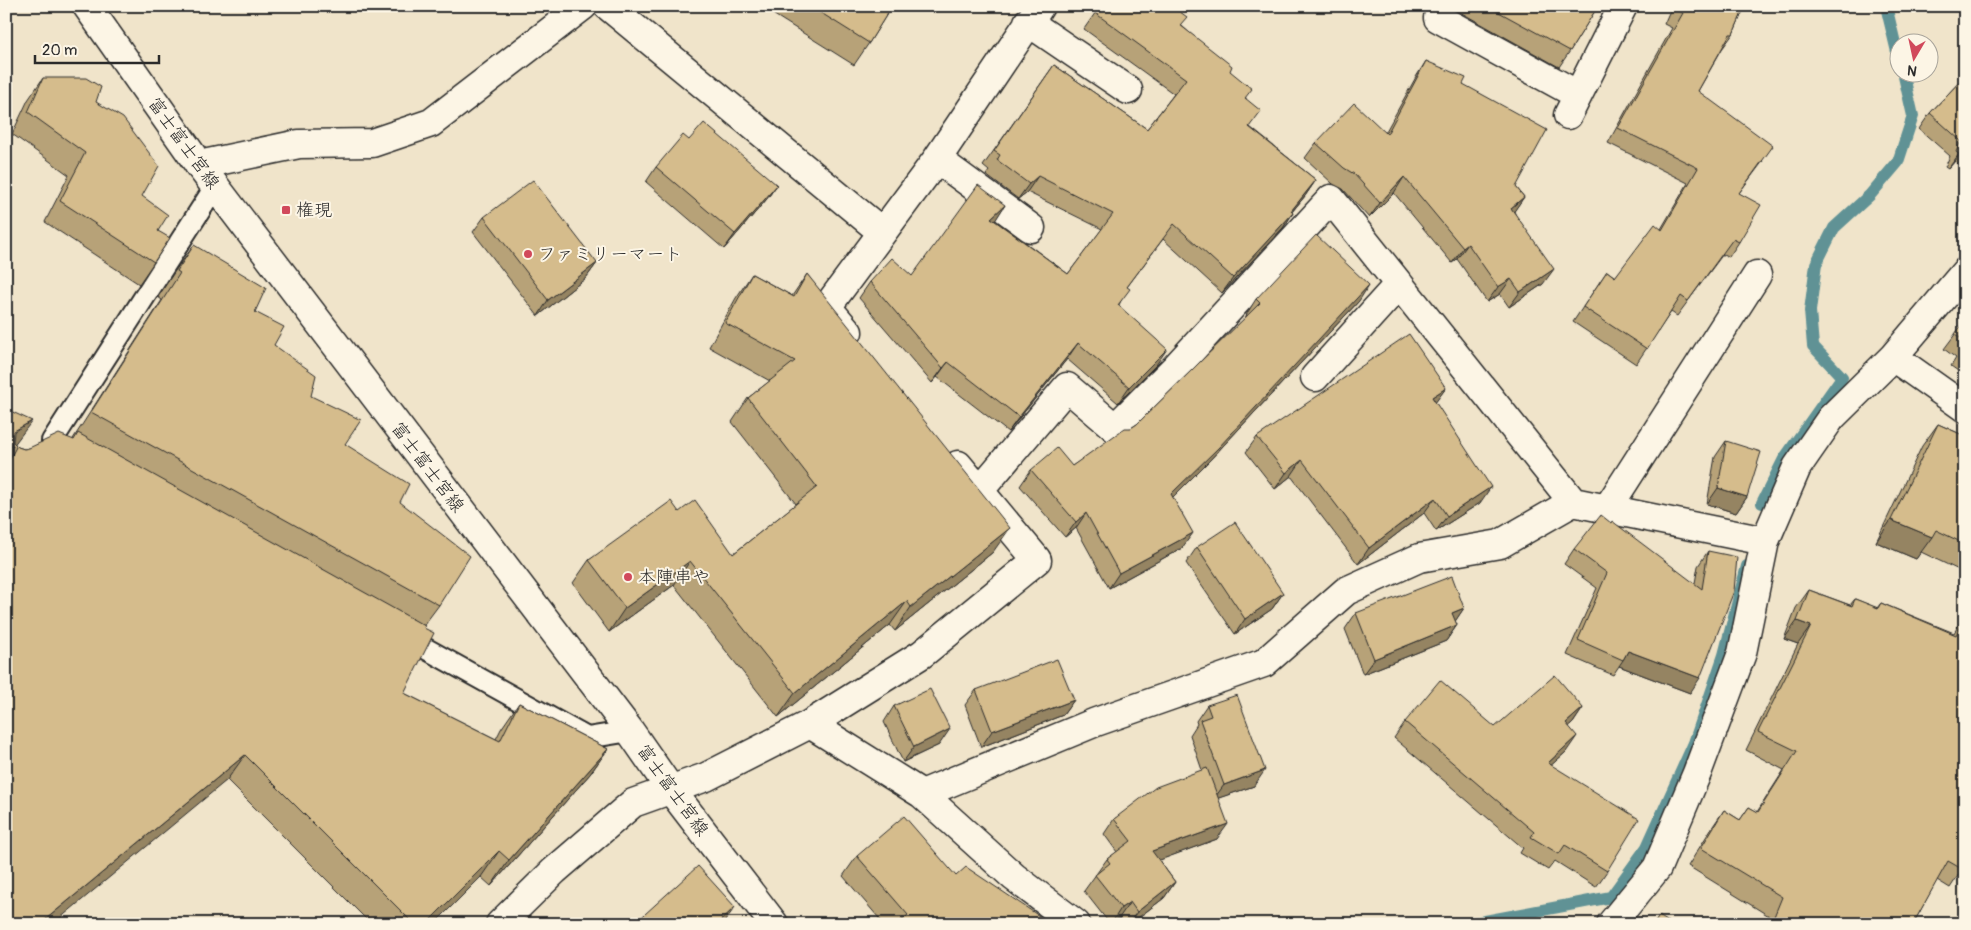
<svg xmlns="http://www.w3.org/2000/svg" width="1971" height="930" font-family="Pangolin,'Klee One',sans-serif">
<style>
.lines{fill:none;stroke-linecap:round;stroke-linejoin:round}
.stream{stroke:#619295;stroke-width:12}
.service-casing{stroke:#2b2b2b;stroke-width:24}
.minor-casing{stroke:#2b2b2b;stroke-width:31}
.secondary-casing{stroke:#2b2b2b;stroke-width:31}
.service{stroke:#fcf5e5;stroke-width:20}
.minor{stroke:#fcf5e5;stroke-width:28}
.secondary{stroke:#fcf5e5;stroke-width:28}
.wall{fill:#b7a278;stroke:#2b2b2b}
.shaded-wall{fill:#958462;stroke:#2b2b2b}
.building{fill:#d5bc8c;stroke:#2b2b2b}
.poi-dot{fill:#d1495b;stroke:#fcf5e5;stroke-width:2}
.labels{text-anchor:middle;stroke-width:4;stroke-linejoin:round;paint-order:stroke}
.street-label{font-size:18px;fill:#2b2b2b;stroke:#fcf5e5}
.poi-label{font-size:18px;fill:#2b2b2b;stroke:#fcf5e5;text-anchor:start}
</style>
<rect width="100%" height="100%" fill="#f0e4ca"/>
<filter id="ink" filterUnits="userSpaceOnUse"><feTurbulence type="fractalNoise" baseFrequency=".02" numOctaves="2"/><feDisplacementMap in="SourceGraphic" scale="10" xChannelSelector="R" yChannelSelector="G"/><feConvolveMatrix kernelMatrix="1 2 1 2 8 2 1 2 1" color-interpolation-filters="sRGB"/></filter>
<g filter="url(#ink)">
<g class="lines">
<path class="stream" d="M 1886,6 L 1898,56
M 1762,503 L 1784,459 L 1842,377 L 1813,346 L 1810,311 L 1816,264 L 1834,228 L 1870,195 L 1898,162 L 1913,116 L 1903,72
M 1469,924 L 1611,897 L 1647,847 L 1694,743 L 1724,655 L 1747,566"/>
<defs>
<path id="service" d="M 52,441 L 215,187
M 403,636 L 587,738 L 630,731"/>
<path id="minor" d="M 608,6 L 882,232
M 1438,18 L 1578,95
M 1028,22 L 1128,90
M 1568,115 L 1623,6
M 937,159 L 1031,228
M 199,165 L 299,144 L 372,143 L 431,123 L 583,6
M 848,332 L 827,307 L 937,159 L 1040,6
M 1893,357 L 1965,408
M 1315,377 L 1399,284
M 980,490 L 1067,387 L 1115,428 L 1174,369 L 1331,199 L 1573,502
M 1607,509 L 1757,275
M 810,724 L 922,654 L 1037,560 L 958,465
M 922,794 L 1014,877 L 1076,924
M 500,924 L 554,871 L 633,803 L 706,777 L 810,724 L 922,794 L 1096,722 L 1264,663 L 1346,591 L 1419,558 L 1500,544 L 1573,502 L 1765,541
M 1611,924 L 1657,868 L 1697,773 L 1742,653 L 1765,541 L 1797,467 L 1831,418 L 1893,357 L 1965,272"/>
<path id="secondary" d="M 87,6 L 199,165 L 630,731 L 671,790 L 774,924"/>
</defs>
<use href="#service" class="service-casing"/>
<use href="#minor" class="minor-casing"/>
<use href="#secondary" class="secondary-casing"/>
<use href="#service" class="service"/>
<use href="#minor" class="minor"/>
<use href="#secondary" class="secondary"/>
</g>
<path class="wall" d="M 760,6 L 892,6 L 869,43 L 854,65 Z
M 1100,6 L 1181,25 L 1230,71 L 1246,98 L 1250,127 L 1316,180 L 1305,196 L 1292,212 L 1293,213 L 1283,228 L 1222,293 L 1163,239 L 1127,287 L 1119,305 L 1156,365 L 1118,403 L 1067,359 L 1008,432 L 937,377 L 932,383 L 859,298 L 870,282 L 912,276 L 1005,205 L 995,220 L 1068,274 L 1102,229 L 1027,192 L 1018,199 L 986,175 L 989,171 L 983,166 L 1054,65 L 1147,129 L 1174,94 L 1084,29 Z
M 1449,6 L 1598,6 L 1570,51 L 1559,67 Z
M 1672,6 L 1745,6 L 1733,34 L 1722,49 L 1698,91 L 1763,161 L 1739,193 L 1739,242 L 1729,257 L 1723,254 L 1677,316 L 1671,312 L 1636,364 L 1573,322 L 1607,271 L 1615,277 L 1661,229 L 1688,183 L 1608,143 L 1672,28 L 1664,24 Z
M 1426,61 L 1463,84 L 1516,187 L 1524,197 L 1514,211 L 1543,284 L 1509,307 L 1500,294 L 1487,302 L 1457,259 L 1452,263 L 1394,193 L 1369,218 L 1343,189 L 1333,184 L 1305,158 L 1316,143 L 1385,133 L 1416,77 Z
M 1965,76 L 1965,170 L 1955,161 L 1948,169 L 1945,167 L 1950,156 L 1919,129 L 1930,113 Z
M 43,78 L 96,102 L 158,231 L 154,262 L 139,284 L 45,222 L 69,175 L 12,134 L 28,100 Z
M 689,140 L 777,185 L 766,200 L 724,249 L 646,182 L 656,167 Z
M 484,217 L 597,263 L 586,278 L 538,316 L 473,232 Z
M 194,245 L 255,312 L 274,345 L 345,444 L 400,502 L 439,605 L 424,625 L 404,693 L 496,739 L 501,729 L 519,703 L 608,749 L 590,774 L 491,886 L 481,877 L 434,924 L 371,924 L 227,780 L 6,924 L 6,409 L 15,444 L 18,447 L 24,449 L 73,440 L 73,439 L 162,300 L 158,297 L 175,271 Z
M 752,274 L 792,296 L 807,274 L 993,552 L 895,631 L 890,625 L 778,717 L 674,585 L 609,632 L 573,583 L 589,560 L 679,512 L 733,554 L 796,504 L 732,422 L 748,398 L 770,381 L 709,347 L 736,298 Z
M 1256,299 L 1359,301 L 1208,462 L 1172,497 L 1182,548 L 1109,588 L 1076,528 L 1065,537 L 1020,486 L 1031,470 L 1072,466 L 1137,424 L 1247,316 L 1246,315 Z
M 1965,321 L 1965,376 L 1951,366 L 1956,358 L 1944,349 Z
M 1446,388 L 1435,402 L 1480,503 L 1436,531 L 1424,513 L 1358,564 L 1291,476 L 1275,489 L 1246,452 L 1257,437 Z
M 1938,424 L 1965,436 L 1965,573 L 1921,552 L 1916,559 L 1876,542 L 1922,446 Z
M 1726,441 L 1747,497 L 1736,513 L 1707,504 L 1715,457 Z
M 1197,547 L 1283,593 L 1272,609 L 1235,634 L 1186,563 Z
M 1574,549 L 1695,583 L 1698,566 L 1708,551 L 1690,693 L 1619,666 L 1613,675 L 1567,655 L 1597,588 L 1564,564 Z
M 1809,590 L 1850,605 L 1855,599 L 1877,608 L 1881,603 L 1954,633 L 1965,614 L 1965,865 L 1950,888 L 1937,880 L 1913,924 L 1766,924 L 1769,916 L 1688,866 L 1711,829 L 1724,810 L 1740,820 L 1749,807 L 1757,812 L 1784,770 L 1746,750 L 1798,644 L 1784,639 L 1796,608 Z
M 1464,608 L 1455,621 L 1457,625 L 1446,641 L 1363,674 L 1345,629 L 1356,613 Z
M 976,690 L 1074,700 L 1063,715 L 981,747 L 965,705 Z
M 1207,705 L 1254,786 L 1218,798 L 1217,839 L 1159,860 L 1175,882 L 1164,898 L 1130,924 L 1124,924 L 1119,918 L 1110,924 L 1084,891 L 1107,859 L 1117,852 L 1104,834 L 1114,819 L 1202,770 L 1190,735 L 1197,724 L 1196,721 Z
M 894,706 L 939,745 L 903,762 L 884,722 Z
M 1583,708 L 1573,723 L 1569,727 L 1566,752 L 1551,765 L 1607,871 L 1596,887 L 1555,861 L 1548,870 L 1520,853 L 1523,848 L 1394,738 L 1405,722 L 1495,727 Z
M 857,856 L 956,876 L 1051,924 L 884,924 L 843,876 Z"/>
<path class="shaded-wall" d="M 1965,148 L 1955,161 L 1948,169 L 1959,154 Z
M 1038,176 L 1027,192 L 1018,199 L 1029,184 Z
M 1404,177 L 1394,193 L 1369,218 L 1380,203 Z
M 1316,180 L 1305,196 L 1280,226 L 1291,211 Z
M 777,185 L 766,200 L 724,249 L 735,234 Z
M 1524,197 L 1513,213 L 1511,208 Z
M 1005,205 L 995,221 L 991,218 Z
M 1293,213 L 1283,228 L 1222,293 L 1233,278 Z
M 1468,244 L 1457,259 L 1452,263 L 1463,248 Z
M 597,263 L 586,278 L 538,316 L 548,300 Z
M 1554,269 L 1543,284 L 1509,307 L 1520,292 Z
M 1511,279 L 1500,294 L 1487,302 L 1498,287 Z
M 1369,285 L 1359,301 L 1208,462 L 1160,510 L 1171,494 Z
M 1078,343 L 1067,359 L 1008,432 L 1019,417 Z
M 1167,349 L 1156,365 L 1118,403 L 1129,387 Z
M 948,362 L 937,377 L 932,383 L 943,368 Z
M 1446,388 L 1435,403 L 1432,397 Z
M 32,421 L 13,446 L 6,443 L 14,431 Z
M 1302,460 L 1291,476 L 1275,489 L 1286,473 Z
M 1491,487 L 1480,503 L 1436,531 L 1447,516 Z
M 1718,488 L 1747,497 L 1736,513 L 1707,504 Z
M 1435,498 L 1424,513 L 1358,564 L 1369,548 Z
M 1086,513 L 1076,528 L 1065,537 L 1076,522 Z
M 1891,520 L 1932,537 L 1916,559 L 1876,542 Z
M 1010,528 L 993,552 L 895,631 L 911,607 Z
M 1193,533 L 1182,548 L 1109,588 L 1119,573 Z
M 690,561 L 674,585 L 609,632 L 625,608 Z
M 1283,593 L 1272,609 L 1235,634 L 1245,619 Z
M 907,601 L 890,625 L 778,717 L 795,693 Z
M 1464,608 L 1454,623 L 1452,613 Z
M 1797,621 L 1811,626 L 1798,644 L 1784,639 Z
M 1457,625 L 1446,641 L 1363,674 L 1374,659 Z
M 1628,651 L 1700,678 L 1690,693 L 1619,666 L 1623,660 Z
M 1074,700 L 1063,715 L 981,747 L 992,731 Z
M 1583,708 L 1573,723 L 1555,739 L 1566,723 Z
M 950,729 L 939,745 L 903,762 L 914,747 Z
M 1577,736 L 1566,752 L 1537,778 L 1548,763 Z
M 608,749 L 590,774 L 491,886 L 509,860 Z
M 245,755 L 227,780 L 53,924 L 40,924 Z
M 1265,770 L 1254,786 L 1213,800 L 1224,785 Z
M 1228,824 L 1217,839 L 1141,867 L 1152,851 Z
M 499,851 L 481,877 L 434,924 L 426,924 Z
M 1175,882 L 1164,898 L 1130,924 L 1128,924 L 1137,912 Z
M 1130,902 L 1119,918 L 1111,924 L 1121,908 Z
M 735,907 L 723,924 L 717,924 Z"/>
<path class="building" d="M 810,6 L 892,6 L 869,43 Z
M 1100,6 L 1172,6 L 1187,17 L 1180,25 L 1232,66 L 1230,71 L 1252,89 L 1245,98 L 1261,111 L 1249,127 L 1316,180 L 1291,211 L 1293,213 L 1233,278 L 1174,224 L 1127,287 L 1130,289 L 1118,305 L 1167,349 L 1129,387 L 1078,343 L 1019,417 L 948,362 L 943,368 L 870,282 L 892,258 L 912,276 L 978,185 L 1005,205 L 991,218 L 1068,274 L 1113,214 L 1038,176 L 1029,184 L 997,160 L 1000,155 L 994,151 L 1054,65 L 1147,129 L 1186,79 L 1095,13 Z
M 1488,6 L 1598,6 L 1570,51 Z
M 1676,6 L 1745,6 L 1733,34 L 1730,34 L 1698,91 L 1773,146 L 1739,193 L 1761,205 L 1739,242 L 1733,239 L 1688,301 L 1681,296 L 1647,349 L 1583,307 L 1607,271 L 1615,277 L 1655,224 L 1662,230 L 1698,168 L 1618,128 L 1683,13 L 1675,9 Z
M 1426,61 L 1466,78 L 1463,84 L 1547,130 L 1516,187 L 1524,197 L 1511,208 L 1554,269 L 1520,292 L 1511,279 L 1498,287 L 1468,244 L 1463,248 L 1404,177 L 1380,203 L 1354,174 L 1344,168 L 1316,143 L 1354,103 L 1387,134 Z
M 1965,76 L 1965,147 L 1959,154 L 1956,152 L 1961,141 L 1930,113 Z
M 43,78 L 86,78 L 101,87 L 96,102 L 123,118 L 159,166 L 142,196 L 168,215 L 158,231 L 170,238 L 154,262 L 60,201 L 85,153 L 28,112 Z
M 704,123 L 777,185 L 735,234 L 656,167 L 683,135 L 689,140 Z
M 533,180 L 597,263 L 548,300 L 484,217 Z
M 1316,235 L 1369,285 L 1219,447 L 1171,494 L 1193,533 L 1119,573 L 1086,513 L 1076,522 L 1031,470 L 1057,448 L 1072,466 L 1125,428 L 1131,428 L 1137,424 L 1260,303 L 1256,299 Z
M 194,245 L 266,288 L 255,312 L 284,327 L 274,345 L 316,375 L 311,396 L 361,420 L 345,444 L 409,484 L 400,502 L 470,556 L 439,605 L 91,412 L 180,273 L 177,271 Z
M 752,274 L 794,297 L 807,274 L 1010,528 L 911,607 L 907,601 L 795,693 L 690,561 L 625,608 L 589,560 L 671,501 L 679,512 L 695,500 L 733,554 L 817,487 L 748,398 L 795,361 L 725,323 Z
M 1965,321 L 1965,341 L 1955,334 Z
M 1409,334 L 1446,388 L 1432,397 L 1491,487 L 1447,516 L 1435,498 L 1369,548 L 1302,460 L 1286,473 L 1257,437 Z
M 1965,346 L 1965,353 L 1962,351 Z
M 6,409 L 32,421 L 14,431 L 13,442 L 18,447 L 24,449 L 29,448 L 59,434 L 74,440 L 78,433 L 425,626 L 424,628 L 434,633 L 404,693 L 500,741 L 519,703 L 608,749 L 509,860 L 499,851 L 426,924 L 414,924 L 245,755 L 40,924 L 6,924 L 6,466 L 16,447 L 6,443 Z
M 1938,424 L 1965,436 L 1965,544 L 1936,530 L 1932,537 L 1891,520 Z
M 1726,441 L 1761,452 L 1747,497 L 1718,488 Z
M 1601,515 L 1611,523 L 1612,521 L 1702,589 L 1708,551 L 1737,557 L 1734,591 L 1700,678 L 1628,651 L 1623,660 L 1578,640 L 1607,573 L 1574,549 Z
M 1235,522 L 1283,593 L 1245,619 L 1197,547 Z
M 1452,576 L 1464,608 L 1452,613 L 1457,625 L 1374,659 L 1356,613 Z
M 1809,590 L 1852,606 L 1855,599 L 1878,608 L 1881,603 L 1956,635 L 1965,619 L 1965,865 L 1962,869 L 1948,861 L 1913,924 L 1771,924 L 1782,897 L 1701,848 L 1724,810 L 1740,820 L 1749,807 L 1758,812 L 1797,751 L 1758,732 L 1811,626 L 1797,621 Z
M 1057,659 L 1074,700 L 992,731 L 976,690 Z
M 1555,675 L 1583,708 L 1566,723 L 1577,736 L 1548,763 L 1639,819 L 1607,871 L 1565,845 L 1559,854 L 1531,837 L 1534,832 L 1405,722 L 1440,680 L 1495,727 Z
M 930,689 L 950,729 L 914,747 L 894,706 Z
M 1237,695 L 1265,770 L 1224,785 L 1200,720 L 1211,716 L 1207,705 Z
M 1207,768 L 1228,824 L 1152,851 L 1175,882 L 1137,912 L 1130,902 L 1121,908 L 1095,875 L 1110,863 L 1107,859 L 1131,841 L 1114,819 L 1156,787 Z
M 904,816 L 956,876 L 966,867 L 1051,924 L 898,924 L 908,915 L 857,856 Z
M 698,866 L 735,907 L 717,924 L 634,924 Z
M 1659,916 L 1672,924 L 1654,924 Z"/>
</g>
<g class="poi-dot">
<rect x="281" y="205" width="10" height="10" rx="2.5"/>
<circle cx="528" cy="254" r="5"/>
<circle cx="628" cy="577" r="5"/>
</g>
<g class="labels">
<g class="street-label">
<text transform="translate(184 143) rotate(54)" y="6">富士富士宮線</text>
<text transform="translate(428 467) rotate(53)" y="6">富士富士宮線</text>
<text transform="translate(673 790) rotate(54)" y="6">富士富士宮線</text>
</g>
<g class="poi-label">
<text x="296" y="216">権現</text>
<text x="538" y="260">ファミリーマート</text>
<text x="638" y="583">本陣串や</text>
</g>
</g>
<rect width="1971" height="930" fill="none" stroke="#fcf5e5" stroke-width="25"/>
<rect x="12" y="12" width="1946" height="905" fill="none" stroke="#2b2b2b" stroke-width="2" filter="url(#ink)"/>
<g transform="translate(1914 58) rotate(189)"><circle r="24" fill="#fcf5e5" stroke="#a8a49b"/>
<path d="M0-4L9 19L0 12L-9 19Z" fill="#d1495b"/>
<text y="-8" font-size="14" font-weight="bold" text-anchor="middle" fill="#2b2b2b">N</text>
</g>
<path d="M35 55v8h124v-8" fill="none" stroke="#2b2b2b" stroke-width="2.5"/>
<text x="42" y="55" font-size="15" fill="#2b2b2b" stroke="#fcf5e5" stroke-width="4" paint-order="stroke">20 m</text>
</svg>
